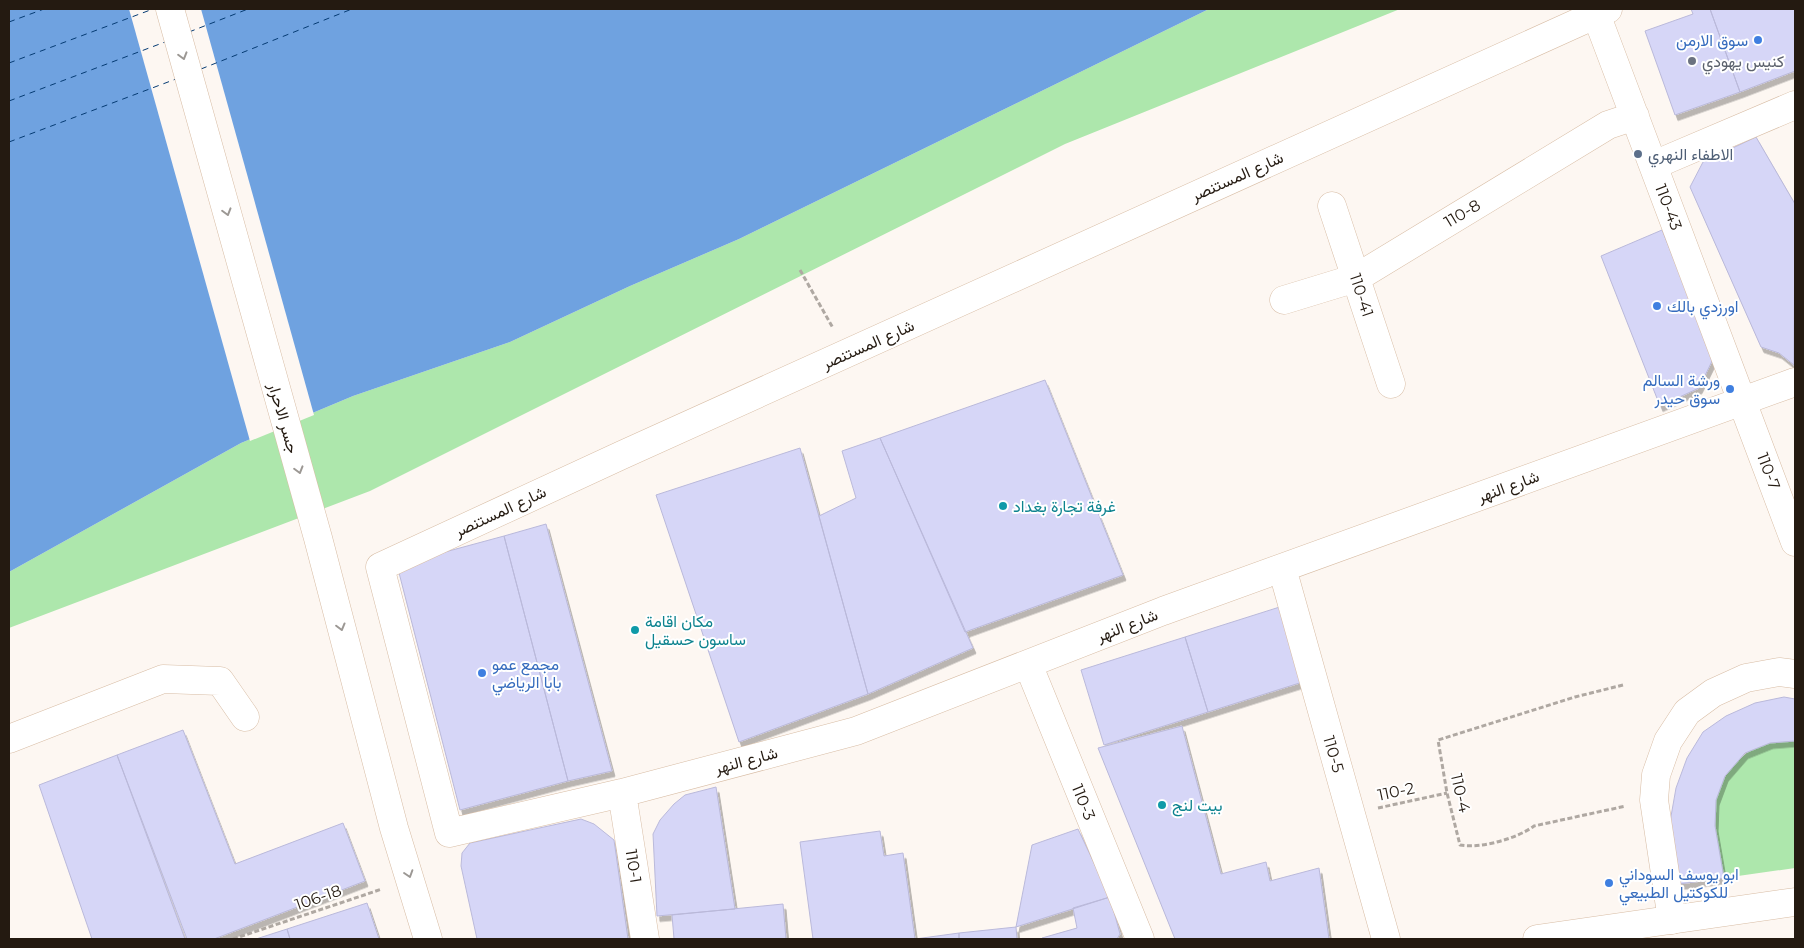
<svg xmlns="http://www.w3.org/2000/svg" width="1804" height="948" font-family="Montserrat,Vazirmatn,sans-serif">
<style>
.green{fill:#ade7ac}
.water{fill:#6fa2e0}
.pier{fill:#fdf7f2}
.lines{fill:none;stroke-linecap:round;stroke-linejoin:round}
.ferry{stroke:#053b73;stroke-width:1;stroke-dasharray:6 5;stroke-linecap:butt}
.building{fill:#d6d6f7;stroke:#bab9da;filter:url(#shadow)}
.minor-casing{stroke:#d8bda5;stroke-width:29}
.major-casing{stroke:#d8bda5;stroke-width:29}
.path{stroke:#afa8a2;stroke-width:3;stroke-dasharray:5 2.5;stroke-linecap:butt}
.minor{stroke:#fff;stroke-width:28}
.major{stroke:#fff;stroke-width:28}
.oneway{stroke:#9c9894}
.shop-dot{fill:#3f7fe0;stroke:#fff;stroke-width:2}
.worship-dot{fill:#6b7280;stroke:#fff;stroke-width:2}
.service-dot{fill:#5c6f8a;stroke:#fff;stroke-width:2}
.culture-dot{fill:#0f9aa8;stroke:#fff;stroke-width:2}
.labels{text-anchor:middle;stroke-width:4;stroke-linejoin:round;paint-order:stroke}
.shop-label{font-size:16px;fill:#366cbe;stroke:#fff;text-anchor:start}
.worship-label{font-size:16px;fill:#5b616d;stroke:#fff;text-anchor:start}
.service-label{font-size:16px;fill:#4e5e75;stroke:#fff;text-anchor:start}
.street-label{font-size:16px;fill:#241a11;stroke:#fff}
.culture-label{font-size:16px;fill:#0d838f;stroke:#fff;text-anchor:start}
</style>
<defs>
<filter id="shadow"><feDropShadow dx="3" dy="5.5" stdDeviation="0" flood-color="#0004"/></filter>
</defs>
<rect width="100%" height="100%" fill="#fdf7f2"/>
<path class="green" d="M 1209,9 L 1400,9 L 1065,144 L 370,491 L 9,628 L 9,572 L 241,443 L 353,396 L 510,342 L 630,286 L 739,239 Z
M 1795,741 L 1795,868 L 1724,878 C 1719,853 1712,826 1716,801 C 1720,774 1745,747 1772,742 C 1779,741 1788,741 1795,741 Z"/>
<path class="water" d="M 9,9 L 1209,9 L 739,239 L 630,286 L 510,342 L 353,396 L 241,443 L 9,572 Z"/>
<path class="pier" d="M 129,9 L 201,9 L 314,415 L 250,441 Z"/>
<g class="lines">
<path class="ferry" d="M 9,22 L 44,9
M 189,32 L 248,9
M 9,63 L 153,9
M 201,69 L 352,9
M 9,101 L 165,42
M 9,142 L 176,79"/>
</g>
<path class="building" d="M 1691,9 L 1710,9 L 1740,92 L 1675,115 L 1645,31 L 1693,14 Z
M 1710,9 L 1795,9 L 1795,71 L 1740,92 Z
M 1756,137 L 1795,204 L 1794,365 L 1779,353 L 1761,347 L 1690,187 L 1703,162 Z
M 1662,230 L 1714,357 L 1699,388 L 1660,406 L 1601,256 Z
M 1045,380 L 1123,575 L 965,632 L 880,438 Z
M 880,438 L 973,648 L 868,694 L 819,516 L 856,498 L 842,451 Z
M 800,448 L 868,694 L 739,742 L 656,495 Z
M 546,524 L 612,771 L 568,781 L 504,536 Z
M 504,536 L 568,781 L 460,810 L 397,565 Z
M 1286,605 L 1309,680 L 1208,712 L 1185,637 Z
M 1185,637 L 1208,712 L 1104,745 L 1081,670 Z
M 1784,697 L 1795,699 L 1795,741 L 1770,743 L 1745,753 L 1725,776 L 1716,800 L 1715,826 L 1724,878 L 1679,884 L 1670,822 L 1676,788 L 1687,758 L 1703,732 L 1726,716 L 1755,703 Z
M 1182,726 L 1221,874 L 1266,862 L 1270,881 L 1319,868 L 1329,939 L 1175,939 L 1098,748 Z
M 183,730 L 235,864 L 343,823 L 365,881 L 214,939 L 187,939 L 117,755 Z
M 117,755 L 185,939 L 92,939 L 39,785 Z
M 716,787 L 735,909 L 657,916 L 653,834 L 660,820 L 674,804 L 685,795 Z
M 581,819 L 594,824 L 614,840 L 628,939 L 477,939 L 461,866 L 462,853 L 470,843 Z
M 1078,829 L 1110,897 L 1016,927 L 1032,845 Z
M 880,831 L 884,856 L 903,853 L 915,939 L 959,933 L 959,939 L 813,939 L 800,842 Z
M 1110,897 L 1120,934 L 1117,939 L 1042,939 L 1042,938 L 1077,928 L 1073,908 Z
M 367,903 L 379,939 L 290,939 L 287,929 Z
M 783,904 L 786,939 L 674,939 L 672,915 Z
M 1016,927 L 1017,939 L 959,939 L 959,933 Z
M 287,929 L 290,939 L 256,939 Z"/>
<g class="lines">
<defs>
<path id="minor" d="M 1608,9 L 622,455 L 380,567 L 449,833 L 622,793 L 856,731 L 1163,611 L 1795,382
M 1596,14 L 1795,542
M 1654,165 L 1795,105
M 1332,206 L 1391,384
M 1284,300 L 1356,278 L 1608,125 L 1635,116
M 1282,568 L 1386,939
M 1028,664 L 1140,939
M 9,739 L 163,679 L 220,681 L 245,717
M 622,793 L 645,939
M 1672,920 L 1654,800 L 1656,775 L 1668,741 L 1687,712 L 1713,693 L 1746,678 L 1779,672 L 1795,674"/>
<path id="major" d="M 170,9 L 318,538 L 394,828 L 428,939
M 1537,939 L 1795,902"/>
</defs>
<use href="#minor" class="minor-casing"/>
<use href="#major" class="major-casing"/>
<path class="path" d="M 800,270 L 833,328
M 1623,685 L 1575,697 L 1438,740 L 1447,793 L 1460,845 C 1481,849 1518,838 1534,826 L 1626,806
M 1378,808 L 1447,793
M 233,939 L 382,889"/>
<use href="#minor" class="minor"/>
<use href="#major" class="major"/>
</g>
<defs><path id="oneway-chevron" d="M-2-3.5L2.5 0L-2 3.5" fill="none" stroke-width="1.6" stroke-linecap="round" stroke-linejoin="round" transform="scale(1.25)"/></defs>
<g class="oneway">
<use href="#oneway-chevron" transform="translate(183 56) rotate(74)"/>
<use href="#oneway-chevron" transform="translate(227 212) rotate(74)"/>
<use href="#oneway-chevron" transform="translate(299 470) rotate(74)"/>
<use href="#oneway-chevron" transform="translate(341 627) rotate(75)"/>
<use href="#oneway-chevron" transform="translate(409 874) rotate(72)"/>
</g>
<g class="shop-dot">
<circle cx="1758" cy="40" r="5"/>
<circle cx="1657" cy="306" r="5"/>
<circle cx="1730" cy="389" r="5"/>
<circle cx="482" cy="673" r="5"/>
<circle cx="1609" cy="883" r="5"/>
</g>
<circle class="worship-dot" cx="1692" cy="61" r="5"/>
<circle class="service-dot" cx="1638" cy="154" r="5"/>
<g class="culture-dot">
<circle cx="1003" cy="506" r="5"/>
<circle cx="635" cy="630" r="5"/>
<circle cx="1162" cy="805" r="5"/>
</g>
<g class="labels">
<g class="shop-label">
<text x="1748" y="46" text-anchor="end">سوق الارمن</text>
<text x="1667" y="312">اورزدي بالك</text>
<text x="1720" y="386" text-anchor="end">ورشة السالم<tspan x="1720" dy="18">سوق حيدر</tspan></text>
<text x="492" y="670">مجمع عمو<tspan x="492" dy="18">بابا الرياضي</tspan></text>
<text x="1619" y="880">ابو يوسف السوداني<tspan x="1619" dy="18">للكوكتيل الطبيعي</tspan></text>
</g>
<g class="worship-label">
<text x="1702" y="67">كنيس يهودي</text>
</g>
<g class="service-label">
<text x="1648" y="160">الاطفاء النهري</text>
</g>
<g class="street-label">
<text transform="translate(1237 176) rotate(-24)" y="6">شارع المستنصر</text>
<text transform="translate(1669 207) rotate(69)" y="6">110-43</text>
<text transform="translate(1462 213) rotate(-31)" y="6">110-8</text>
<text transform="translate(1362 295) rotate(72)" y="6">110-41</text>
<text transform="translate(868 344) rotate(-24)" y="6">شارع المستنصر</text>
<text transform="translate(284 418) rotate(74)" y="6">جسر الاحرار</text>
<text transform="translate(1769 471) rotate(69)" y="6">110-7</text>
<text transform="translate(1508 486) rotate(-20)" y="6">شارع النهر</text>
<text transform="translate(500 511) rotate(-25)" y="6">شارع المستنصر</text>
<text transform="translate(1127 625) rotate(-21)" y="6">شارع النهر</text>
<text transform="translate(1334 754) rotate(74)" y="6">110-5</text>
<text transform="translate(746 760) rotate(-15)" y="6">شارع النهر</text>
<text transform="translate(1396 791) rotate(-12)" y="6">110-2</text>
<text transform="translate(1461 793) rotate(77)" y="6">110-4</text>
<text transform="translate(1084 802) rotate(68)" y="6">110-3</text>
<text transform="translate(634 866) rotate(81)" y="6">110-1</text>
<text transform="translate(318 897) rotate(-19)" y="6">106-18</text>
</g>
<g class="culture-label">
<text x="1013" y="512">غرفة تجارة بغداد</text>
<text x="645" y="627">مكان اقامة<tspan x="645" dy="18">ساسون حسقيل</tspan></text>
<text x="1172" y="811">بيت لنج</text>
</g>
</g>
<rect width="1804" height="948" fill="none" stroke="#241a11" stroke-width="20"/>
</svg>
